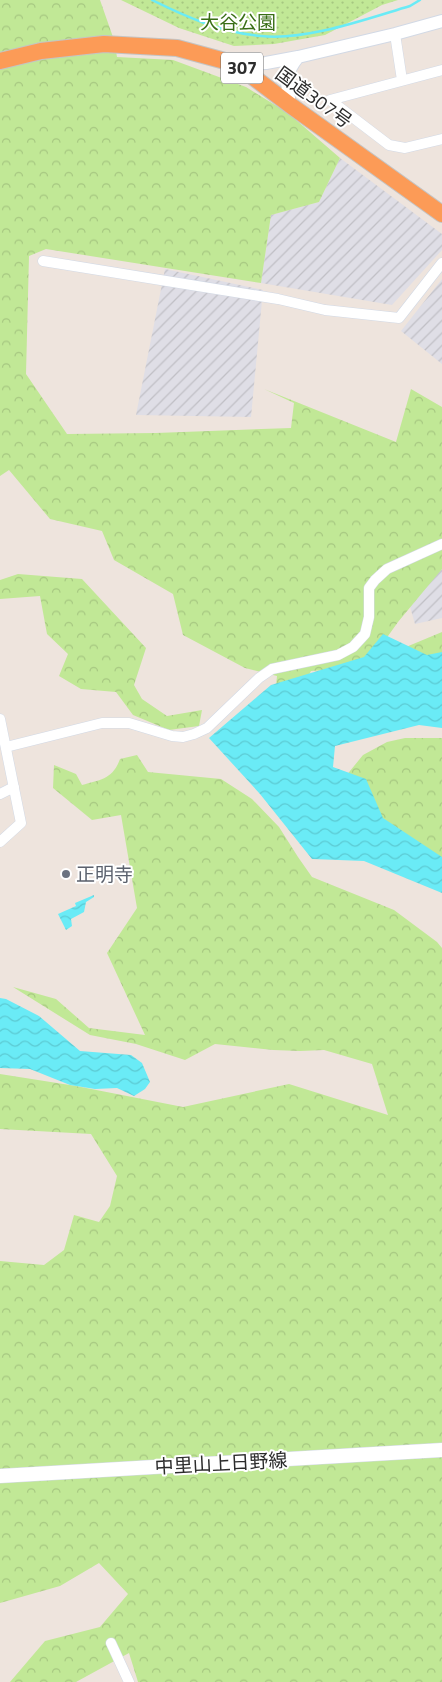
<svg xmlns="http://www.w3.org/2000/svg" width="442" height="1682" font-family="'Titillium Web','Noto Sans JP',sans-serif">
<style>
.industrial{fill:url(#industrial-furrows)}
.green{fill:url(#green-dots)}
.forest{fill:url(#forest-crowns)}
.water{fill:url(#water-waves)}
.lines{fill:none;stroke-linecap:round;stroke-linejoin:round}
.stream{stroke:#6aebf6;stroke-width:2.5}
.minor-casing{stroke:#d2d9e5;stroke-width:11}
.tertiary-casing{stroke:#d2d9e5;stroke-width:14}
.secondary-casing{stroke:#d2d9e5;stroke-width:15}
.trunk-casing{stroke:#c4c4c4;stroke-width:18}
.minor{stroke:#fff;stroke-width:10}
.tertiary{stroke:#fff;stroke-width:12}
.secondary{stroke:#fff;stroke-width:14}
.trunk{stroke:#fc9b57;stroke-width:16}
.worship-dot{fill:#6b7280;stroke:#fff;stroke-width:2}
.labels{text-anchor:middle;stroke-width:4;stroke-linejoin:round;paint-order:stroke}
.shield{fill:#fff;stroke:#6b6b6b;stroke-width:1}
.shield-label{font-size:18px;font-weight:bold;fill:#2c2c2c}
.park-label{font-size:19px;fill:#396e16;stroke:#fff}
.street-label{font-size:19px;fill:#2c2c2c;stroke:#fff}
.worship-label{font-size:19px;fill:#5b616d;stroke:#fff;text-anchor:start}
</style>
<defs>
<pattern id="industrial-furrows" width="10" height="10" patternUnits="userSpaceOnUse" patternTransform="scale(1.25)"><rect width="10" height="10" fill="#dfdee6"/><path d="M-1 1l2-2M0 10L10 0M9 11l2-2" fill="none" stroke="#c0bfc5"/></pattern>
<pattern id="green-dots" width="8" height="8" patternUnits="userSpaceOnUse" patternTransform="scale(1.25)"><rect width="8" height="8" fill="#c1e896"/><path d="M2 2h.1M6 6h.1" fill="none" stroke="#a6c781" stroke-width="1.8" stroke-linecap="round"/></pattern>
<pattern id="forest-crowns" width="20" height="18" patternUnits="userSpaceOnUse" patternTransform="scale(1.25)"><rect width="20" height="18" fill="#c1e896"/><path d="M2 6a3 3 0 1 1 6 0M12 15a3 3 0 1 1 6 0" fill="none" stroke="#a6c781"/></pattern>
<pattern id="water-waves" width="16" height="10" patternUnits="userSpaceOnUse" patternTransform="scale(1.25)"><rect width="16" height="10" fill="#6aebf6"/><path d="M0 5q4-4 8 0t8 0" fill="none" stroke="#5ccad3"/></pattern>
</defs>
<rect width="100%" height="100%" fill="#eee4dd"/>
<path class="industrial" d="M 340,158 L 442,234 L 442,250 L 392,305 L 261,283 L 271,215 L 319,202 Z
M 165,269 L 263,290 L 251,417 L 136,415 Z
M 442,279 L 442,364 L 401,331 Z
M 442,547 L 442,618 L 415,624 L 395,555 Z"/>
<path class="green" d="M 121,0 L 398,0 L 382,5 L 325,35 L 274,44 L 234,46 L 179,28 Z"/>
<path class="forest" d="M 0,0 L 100,0 L 114,40 L 117,57 L 173,60 L 246,87 L 288,113 L 340,158 L 319,202 L 271,215 L 261,283 L 46,249 L 29,256 L 26,374 L 67,434 L 156,433 L 291,428 L 294,403 L 264,389 L 396,442 L 411,389 L 442,407 L 442,569 L 398,622 L 366,667 L 311,671 L 294,703 L 274,706 L 277,676 L 245,668 L 183,635 L 173,594 L 114,560 L 102,531 L 50,519 L 9,470 L 0,476 Z
M 18,574 L 82,579 L 146,648 L 134,685 L 142,699 L 167,716 L 202,710 L 199,726 L 169,730 L 133,715 L 116,692 L 81,689 L 59,676 L 68,654 L 47,634 L 40,596 L 0,599 L 0,580 Z
M 442,632 L 442,710 L 406,647 Z
M 405,738 L 442,738 L 442,870 L 341,782 L 363,755 L 387,742 Z
M 137,755 L 148,772 L 221,779 L 252,799 L 279,827 L 298,857 L 312,877 L 394,910 L 437,942 L 442,948 L 442,1682 L 138,1682 L 129,1653 L 76,1682 L 10,1682 L 45,1641 L 100,1627 L 128,1594 L 99,1563 L 60,1586 L 0,1603 L 0,1261 L 44,1265 L 64,1250 L 74,1215 L 99,1222 L 110,1206 L 117,1176 L 91,1134 L 0,1129 L 0,1074 L 76,1086 L 183,1107 L 289,1084 L 388,1115 L 372,1064 L 324,1050 L 300,1051 L 273,1050 L 215,1044 L 185,1060 L 136,1044 L 90,1035 L 13,987 L 56,999 L 89,1028 L 145,1035 L 107,953 L 137,908 L 121,815 L 92,820 L 53,788 L 54,765 L 76,774 L 82,785 C 100,780 113,779 120,759 Z"/>
<path class="water" d="M 383,634 L 427,655 L 442,652 L 442,728 L 419,725 L 335,746 L 333,767 L 366,779 L 383,818 L 442,857 L 442,893 L 364,861 L 312,859 L 260,794 L 209,738 L 271,685 L 364,657 Z
M 94,895 L 94,897 L 86,902 L 84,912 L 71,919 L 72,926 L 66,930 L 58,914 L 76,906 L 75,903 Z
M 0,998 L 6,999 L 39,1016 L 80,1051 L 131,1055 L 142,1063 L 150,1082 L 145,1089 L 134,1096 L 117,1088 L 95,1089 L 70,1085 L 30,1069 L 0,1068 Z"/>
<g class="lines">
<path class="stream" d="M 152,0 C 186,17 223,33 261,36 C 306,41 366,19 410,6 L 420,0"/>
<defs>
<path id="minor" d="M 395,34 L 402,80
M 442,70 L 330,100 L 389,145 L 405,148 L 442,139
M 43,261 L 278,299 L 325,310 L 399,318 L 442,263
M 0,719 L 21,823 L 0,842
M 6,747 L 102,723 L 129,723 L 172,736 L 183,737 L 194,734 L 207,728 L 259,678 L 272,669 L 338,655 L 353,647 L 365,634 L 369,617 L 369,588 L 375,580 L 387,569 L 442,544
M 0,794 L 14,787
M 111,1643 L 129,1682"/>
<path id="tertiary" d="M 236,64 L 266,63 L 298,57 L 395,34 L 442,21
M 290,105 C 287,83 283,76 298,57"/>
<path id="secondary" d="M 0,1476 L 442,1450"/>
<path id="trunk" d="M 0,61 L 41,51 L 104,44 L 177,48 L 236,64 L 290,105 L 442,214"/>
</defs>
<use href="#minor" class="minor-casing"/>
<use href="#tertiary" class="tertiary-casing"/>
<use href="#secondary" class="secondary-casing"/>
<use href="#trunk" class="trunk-casing"/>
<use href="#minor" class="minor"/>
<use href="#tertiary" class="tertiary"/>
<use href="#secondary" class="secondary"/>
<use href="#trunk" class="trunk"/>
</g>
<circle class="worship-dot" cx="66" cy="874" r="5"/>
<g class="labels">
<rect class="shield" x="221" y="52.5" width="42" height="31" rx="4"/>
<g class="shield-label">
<text x="242" y="74">307</text>
</g>
<g class="park-label">
<text x="238" y="29">大谷公園</text>
</g>
<g class="street-label">
<text transform="translate(314 97) rotate(36)" y="7">国道307号</text>
<text transform="translate(221 1463) rotate(-3)" y="7">中里山上日野線</text>
</g>
<g class="worship-label">
<text x="76" y="881">正明寺</text>
</g>
</g>
</svg>
